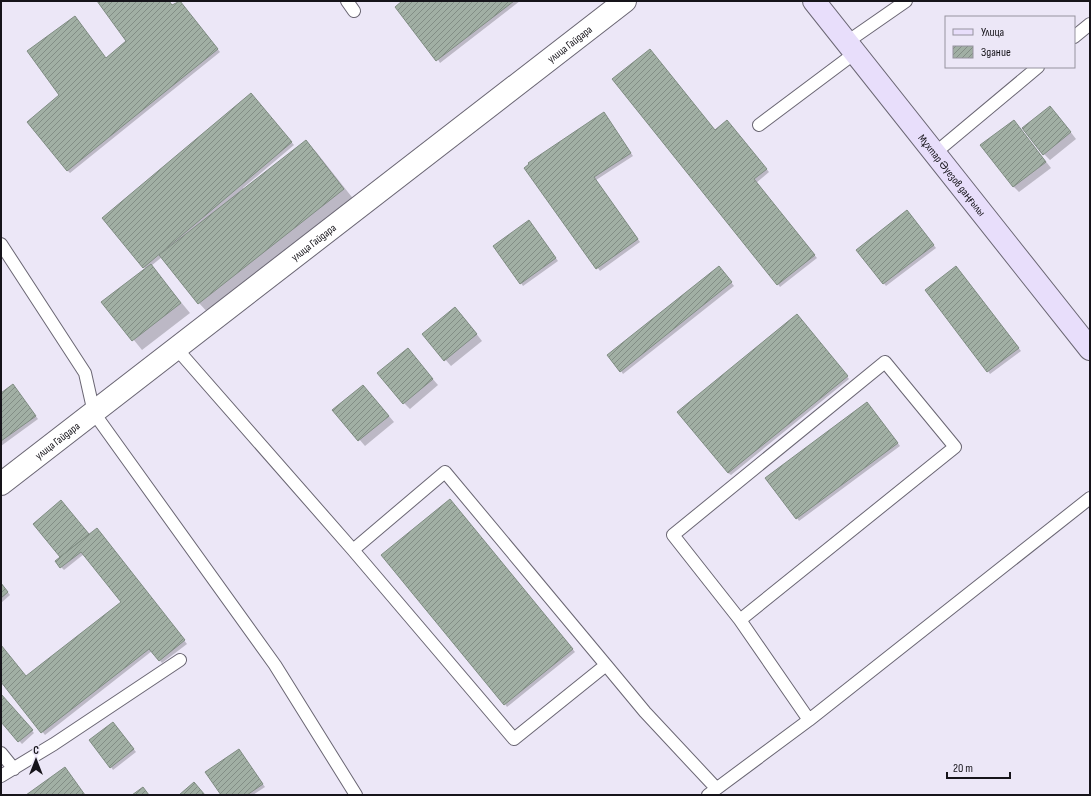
<svg xmlns="http://www.w3.org/2000/svg" width="1091" height="796" font-family="'Sofia Sans Condensed',sans-serif">
<style>
.shadow{fill:#0003}
.building{fill:url(#building-hatch);stroke:#808d83}
.lines{fill:none;stroke-linecap:round;stroke-linejoin:round}
.lane-casing{stroke:#6a6673;stroke-width:14}
.street-casing{stroke:#6a6673;stroke-width:24}
.secondary-casing{stroke:#6a6673;stroke-width:24}
.lane{stroke:#fff;stroke-width:12}
.street{stroke:#fff;stroke-width:22}
.secondary{stroke:#e8defb;stroke-width:22}
.labels{text-anchor:middle;stroke-width:4;stroke-linejoin:round;paint-order:stroke}
.street-label{font-size:11px;fill:#16141a;stroke:#ece7f7}
</style>
<defs>
<pattern id="building-hatch" width="6" height="6" patternUnits="userSpaceOnUse"><rect width="6" height="6" fill="#a1afa4"/><path d="M-1 1l2-2M0 6l6-6M5 7l2-2" fill="none" stroke="#828d85"/></pattern>
</defs>
<rect width="100%" height="100%" fill="#ece7f7"/>
<path class="shadow" d="M 98,1 L 169,1 L 173,6 L 179,1 L 220,52 L 70,173 L 67,170 L 106,59 L 128,42 Z
M 404,1 L 520,1 L 440,63 Z
M 253,97 L 294,145 L 243,188 L 244,190 L 306,141 L 317,153 L 355,201 L 210,315 L 199,303 L 162,257 L 151,266 L 190,313 L 142,350 L 103,302 L 146,269 L 144,267 Z
M 1056,113 L 1076,139 L 1050,160 L 1044,154 Z
M 606,116 L 633,156 L 596,180 L 640,242 L 600,271 L 525,168 Z
M 1014,121 L 1051,168 L 1019,192 L 1013,186 Z
M 730,124 L 769,172 L 756,183 L 817,258 L 780,287 L 778,284 L 715,131 Z
M 910,214 L 936,248 L 886,286 L 857,250 Z
M 531,224 L 558,261 L 523,286 L 521,283 Z
M 722,270 L 734,286 L 623,374 L 621,371 Z
M 959,270 L 1021,351 L 990,374 L 988,371 Z
M 461,314 L 482,341 L 451,366 L 423,334 Z
M 800,318 L 849,379 L 731,475 L 728,473 Z
M 413,356 L 438,385 L 410,409 L 404,403 Z
M 15,388 L 38,419 L 1,446 L 1,394 Z
M 369,392 L 394,422 L 365,446 L 334,410 Z
M 870,406 L 900,446 L 799,521 L 797,518 Z
M 453,503 L 575,652 L 507,707 L 505,704 Z
M 64,504 L 89,535 L 100,532 L 187,644 L 162,663 L 152,651 L 45,735 L 1,680 L 1,645 L 26,677 L 122,602 L 84,554 L 64,570 L 56,562 L 61,557 L 34,524 Z
M 1,583 L 10,595 L 1,603 Z
M 1,695 L 34,733 L 22,744 L 1,721 Z
M 116,726 L 136,752 L 113,770 L 111,767 Z
M 241,753 L 265,787 L 253,795 L 222,795 Z"/>
<path class="building" d="M 97,1 L 169,1 L 172,5 L 180,1 L 218,49 L 67,171 L 27,122 L 59,95 L 27,51 L 75,16 L 106,58 L 126,41 Z
M 402,1 L 514,1 L 436,61 L 395,7 Z
M 650,49 L 715,130 L 727,120 L 767,169 L 754,179 L 815,255 L 777,285 L 612,79 Z
M 251,93 L 292,142 L 143,268 L 102,218 Z
M 1050,106 L 1071,132 L 1043,155 L 1022,128 Z
M 604,112 L 631,153 L 594,177 L 638,239 L 596,269 L 524,168 L 529,164 L 528,163 Z
M 1014,120 L 1046,162 L 1013,187 L 980,145 Z
M 306,140 L 344,189 L 198,304 L 159,255 Z
M 907,210 L 934,245 L 883,284 L 856,250 Z
M 529,220 L 556,258 L 520,284 L 493,246 Z
M 151,264 L 181,303 L 132,341 L 101,302 Z
M 719,266 L 732,282 L 620,372 L 607,355 Z
M 956,266 L 1019,348 L 987,372 L 925,290 Z
M 455,307 L 477,334 L 444,361 L 422,334 Z
M 797,314 L 848,376 L 728,473 L 677,412 Z
M 408,348 L 433,379 L 403,404 L 377,373 Z
M 13,384 L 36,416 L 1,441 L 1,393 Z
M 363,385 L 389,416 L 358,441 L 332,410 Z
M 867,402 L 898,443 L 796,519 L 765,478 Z
M 450,499 L 573,649 L 504,705 L 381,555 Z
M 61,500 L 89,534 L 60,557 L 33,524 Z
M 97,528 L 185,640 L 159,661 L 149,649 L 41,733 L 1,682 L 1,645 L 26,676 L 121,602 L 81,552 L 60,568 L 55,561 Z
M 1,583 L 8,592 L 1,598 Z
M 1,694 L 33,730 L 18,742 L 1,722 Z
M 113,722 L 134,749 L 110,768 L 89,740 Z
M 239,749 L 263,784 L 247,795 L 221,795 L 205,772 Z
M 65,767 L 85,795 L 26,795 Z
M 194,782 L 205,795 L 179,795 Z
M 143,787 L 149,795 L 132,795 Z"/>
<g class="lines">
<defs>
<path id="lane" d="M 347,1 L 354,11
M 1074,37 L 1090,24
M 847,42 L 906,1
M 759,125 L 855,53
M 935,153 L 1038,67
M 1,244 L 85,373 L 94,413 L 275,665 L 356,795
M 176,348 L 353,550 L 514,739 L 606,665 L 645,712 L 716,788
M 353,550 L 445,472 L 606,665
M 740,620 L 673,535 L 885,362 L 955,447 L 740,620 L 809,720
M 1,753 L 14,769
M 1,776 L 54,744 L 180,660
M 708,795 L 809,720 L 1090,498"/>
<g id="street">
<path id="s1" d="M 1,484 L 625,1"/>
</g>
<g id="secondary">
<path id="s2" d="M 814,1 L 1090,349"/>
</g>
</defs>
<use href="#lane" class="lane-casing"/>
<use href="#street" class="street-casing"/>
<use href="#secondary" class="secondary-casing"/>
<use href="#lane" class="lane"/>
<use href="#street" class="street"/>
<use href="#secondary" class="secondary"/>
</g>
<g class="labels">
<g class="street-label">
<text dy="4" stroke="none"><textPath href="#s1" startOffset="719">улица Гайдара</textPath></text>
<text dy="4" stroke="none"><textPath href="#s2" startOffset="222">Мұхтар Әуезов даңғылы</textPath></text>
<text dy="4" stroke="none"><textPath href="#s1" startOffset="395">улица Гайдара</textPath></text>
<text dy="4" stroke="none"><textPath href="#s1" startOffset="71">улица Гайдара</textPath></text>
</g>
</g>
<rect width="1091" height="796" fill="none" stroke="#16141a" stroke-width="4"/>
<rect x="945" y="16" width="130" height="52" fill="#ece7f7" stroke="#96939f"/>
<rect x="953" y="29" width="20" height="6" fill="#e8defb" stroke="#96939f"/>
<text x="981" y="36" font-size="12" fill="#16141a">Улица</text>
<rect x="953" y="46" width="20" height="12" fill="url(#building-hatch)" stroke="#96939f"/>
<text x="981" y="56" font-size="12" fill="#16141a">Здание</text>
<g transform="translate(36 760)" stroke="#ece7f7" stroke-width="3" paint-order="stroke">
<path d="M0-3L7 15L0 10L-7 15Z" fill="#16141a"/>
<text y="-6" font-size="11" font-weight="bold" text-anchor="middle" fill="#16141a">С</text>
</g>
<path d="M947 772v6h63v-6" fill="none" stroke="#16141a" stroke-width="2"/>
<text x="953" y="772" font-size="12" fill="#16141a" stroke="#ece7f7" stroke-width="3" paint-order="stroke">20 m</text>
</svg>
